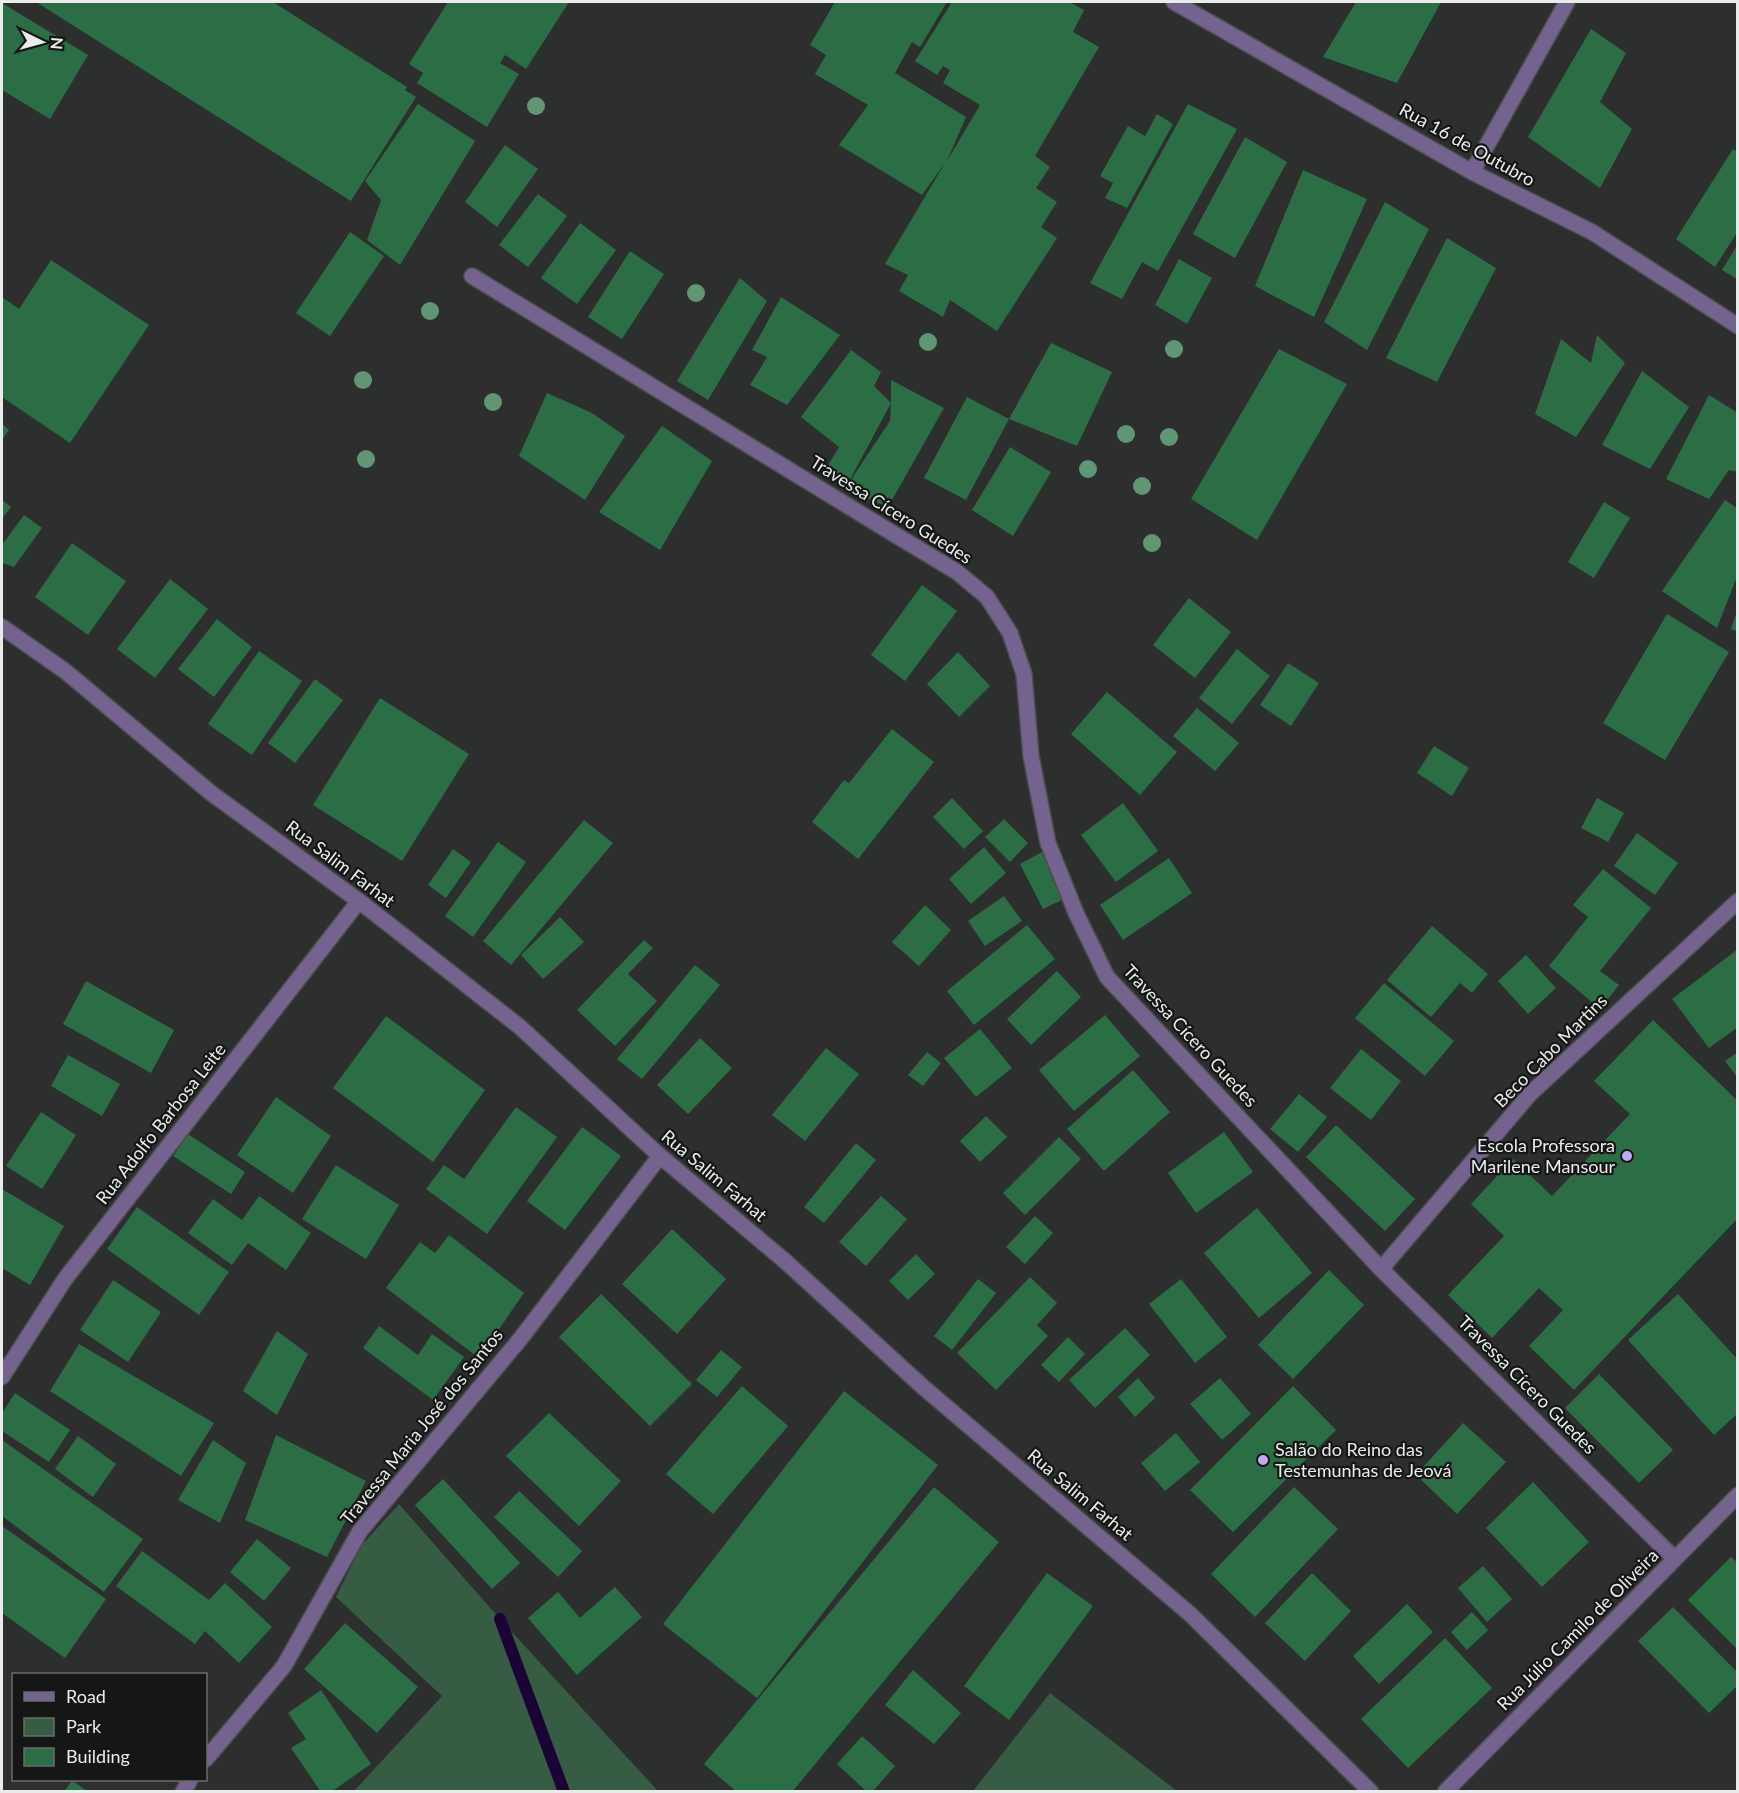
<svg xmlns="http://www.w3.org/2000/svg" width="1739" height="1793" font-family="Lato,sans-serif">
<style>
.green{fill:#365c43}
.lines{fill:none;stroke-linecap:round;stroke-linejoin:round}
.stream{stroke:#1c0336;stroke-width:12}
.building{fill:#2b6e46;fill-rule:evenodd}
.minor-casing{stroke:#4a4d4b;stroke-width:18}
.minor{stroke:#73638e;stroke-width:15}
.tree{fill:#619674}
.poi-dot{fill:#c3a7f2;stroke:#151716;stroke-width:2}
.labels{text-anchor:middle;stroke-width:4.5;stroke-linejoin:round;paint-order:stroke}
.street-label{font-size:18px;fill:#eaeceb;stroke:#151716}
.poi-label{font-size:18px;fill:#eaeceb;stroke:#151716;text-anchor:end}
</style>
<rect width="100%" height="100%" fill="#2c2f2d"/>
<path class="green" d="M 399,1504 L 500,1619 L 658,1791 L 354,1791 L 442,1696 L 336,1597 L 361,1546 Z
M 1050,1693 L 1177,1791 L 973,1791 Z"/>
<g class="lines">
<path class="stream" d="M 500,1619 L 564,1792"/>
</g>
<path class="building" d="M 36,2 L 273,2 L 407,87 L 405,90 L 416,97 L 351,201 Z
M 448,2 L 569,2 L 526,69 L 505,55 L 500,63 L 519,74 L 487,127 L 417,83 L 423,73 L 409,64 Z
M 835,2 L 947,2 L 920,47 L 912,42 L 895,73 L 966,117 L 947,161 L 980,105 L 943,83 L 950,70 L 943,66 L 937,75 L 915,61 L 952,2 L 1069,2 L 1084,10 L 1073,32 L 1099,47 L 1035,156 L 1050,167 L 1036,188 L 1057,202 L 1041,227 L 1057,238 L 997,331 L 950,300 L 943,317 L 899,291 L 908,275 L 885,264 L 945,163 L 922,195 L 839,145 L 868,105 L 815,74 L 826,55 L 810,45 Z
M 1356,2 L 1441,2 L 1397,83 L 1323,57 Z
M 2,3 L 88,55 L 50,119 L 2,90 Z
M 1591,29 L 1626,53 L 1600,102 L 1632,129 L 1600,188 L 1528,137 Z
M 418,104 L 475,141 L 400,265 L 367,240 L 381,200 L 365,181 Z
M 1188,104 L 1237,129 L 1158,271 L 1142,262 L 1122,299 L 1090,283 Z
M 1157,114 L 1173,124 L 1127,208 L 1105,198 L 1113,183 L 1100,176 L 1128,126 L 1145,136 Z
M 1245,137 L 1287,162 L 1235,258 L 1193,234 Z
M 505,145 L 538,169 L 497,227 L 465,202 Z
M 1733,149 L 1738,152 L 1738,231 L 1715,267 L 1676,239 Z
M 1303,170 L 1367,199 L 1314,317 L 1255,286 Z
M 538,194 L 567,216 L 528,267 L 499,245 Z
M 1385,202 L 1429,229 L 1367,350 L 1324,322 Z
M 580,223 L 616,250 L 577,304 L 541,278 Z
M 350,232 L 384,256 L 330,336 L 296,313 Z
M 1447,238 L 1496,268 L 1437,382 L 1386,358 Z
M 1738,244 L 1738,280 L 1722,270 Z
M 630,251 L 664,274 L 622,339 L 588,317 Z
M 1179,259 L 1212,278 L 1187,324 L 1155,305 Z
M 51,260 L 149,325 L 70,443 L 2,397 L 2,297 L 19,309 Z
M 740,278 L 767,301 L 708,400 L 677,381 Z
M 781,297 L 840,335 L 787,405 L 750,385 L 767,357 L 752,350 Z
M 1597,335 L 1625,363 L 1576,437 L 1535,414 L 1561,339 L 1591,363 Z
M 1051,343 L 1112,372 L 1077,446 L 1009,419 Z
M 1279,349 L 1347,384 L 1257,540 L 1191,499 Z
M 851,350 L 881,372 L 874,386 L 891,403 L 891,380 L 944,408 L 888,507 L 845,489 L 826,469 L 839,447 L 801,417 ZM 891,403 L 890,421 L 846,487 Z
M 1642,371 L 1689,407 L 1650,469 L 1602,445 Z
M 547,393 L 592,413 L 625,436 L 585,500 L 519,456 Z
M 1709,395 L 1738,413 L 1738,472 L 1729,470 L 1709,499 L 1666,479 Z
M 967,397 L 1009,419 L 966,500 L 924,478 Z
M 2,424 L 9,430 L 2,440 Z
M 662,426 L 712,461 L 660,550 L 599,512 Z
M 1010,447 L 1051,472 L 1013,536 L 972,510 Z
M 2,500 L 11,507 L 2,519 Z
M 1725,500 L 1738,509 L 1738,574 L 1717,628 L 1662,591 Z
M 1604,502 L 1630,518 L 1594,578 L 1568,562 Z
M 24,515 L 42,528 L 14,567 L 2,563 L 2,545 Z
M 72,543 L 126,581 L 88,635 L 35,597 Z
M 170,579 L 208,609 L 155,678 L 117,649 Z
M 922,585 L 957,611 L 905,681 L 871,655 Z
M 1189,598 L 1231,632 L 1195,678 L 1153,645 Z
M 1738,608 L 1738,632 L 1731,629 Z
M 1667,614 L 1729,652 L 1665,760 L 1603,723 Z
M 217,619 L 252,647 L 214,697 L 178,669 Z
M 1237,649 L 1270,676 L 1232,724 L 1199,698 Z
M 259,651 L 302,681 L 252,755 L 208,724 Z
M 958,652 L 990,686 L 959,717 L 927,684 Z
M 1288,663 L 1319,683 L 1291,726 L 1260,705 Z
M 315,679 L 343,700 L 295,763 L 268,743 Z
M 1107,692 L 1177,752 L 1140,795 L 1071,734 Z
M 380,698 L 469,754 L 402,861 L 313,805 Z
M 1197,708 L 1239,743 L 1215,771 L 1173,736 Z
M 892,729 L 934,762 L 858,859 L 812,822 L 844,780 L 849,783 Z
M 1434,746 L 1469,768 L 1452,796 L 1417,773 Z
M 952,798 L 983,831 L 964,849 L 933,817 Z
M 1597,798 L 1624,813 L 1608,842 L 1581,828 Z
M 1123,803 L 1158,851 L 1116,882 L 1081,835 Z
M 1004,819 L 1028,843 L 1010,862 L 985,837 Z
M 584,820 L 613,843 L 511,965 L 483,941 Z
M 1637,833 L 1678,863 L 1655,895 L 1614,866 Z
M 498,842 L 526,862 L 473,937 L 445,916 Z
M 984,847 L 1006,873 L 971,904 L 949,879 Z
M 453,849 L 471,862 L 446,898 L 428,885 Z
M 1042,852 L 1066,898 L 1043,909 L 1020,864 Z
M 1169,858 L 1192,893 L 1123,940 L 1100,905 Z
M 1603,869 L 1651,908 L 1600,971 L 1619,985 L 1600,1009 L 1549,966 L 1588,917 L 1573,905 Z
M 1004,896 L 1022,921 L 985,946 L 968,921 Z
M 925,905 L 951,930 L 919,966 L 892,942 Z
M 560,917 L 584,942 L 543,979 L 521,955 Z
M 1027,925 L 1055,959 L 974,1025 L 947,991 Z
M 1432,926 L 1488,974 L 1472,993 L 1460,983 L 1431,1017 L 1387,980 Z
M 644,940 L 653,948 L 628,974 L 657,1001 L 615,1046 L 577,1010 Z
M 1738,949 L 1738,1027 L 1709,1048 L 1672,999 Z
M 1526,955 L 1556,988 L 1528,1014 L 1498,981 Z
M 695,965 L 720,985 L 642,1079 L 617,1059 Z
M 1057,971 L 1081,997 L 1031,1045 L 1007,1019 Z
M 86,981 L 174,1030 L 151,1073 L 63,1024 Z
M 1384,983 L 1454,1041 L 1425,1076 L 1355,1018 Z
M 1105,1015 L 1140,1056 L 1074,1111 L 1039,1070 Z
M 386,1016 L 485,1090 L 433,1162 L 333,1088 Z
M 1653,1020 L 1738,1101 L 1738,1218 L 1574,1390 L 1529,1346 L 1563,1310 L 1539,1288 L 1492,1338 L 1448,1295 L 1504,1236 L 1471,1204 L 1513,1159 L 1552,1196 L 1630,1114 L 1594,1081 Z
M 980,1029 L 1012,1068 L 976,1097 L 944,1058 Z
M 700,1038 L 732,1068 L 688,1114 L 657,1085 Z
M 826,1048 L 859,1074 L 805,1141 L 772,1115 Z
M 1361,1049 L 1401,1081 L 1371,1120 L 1330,1088 Z
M 927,1052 L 941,1063 L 923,1086 L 908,1075 Z
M 1738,1052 L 1738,1078 L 1725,1061 Z
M 68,1055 L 120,1084 L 102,1116 L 51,1086 Z
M 1133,1070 L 1170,1112 L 1104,1171 L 1067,1129 Z
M 1299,1094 L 1327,1117 L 1298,1152 L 1270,1129 Z
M 276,1097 L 331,1136 L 293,1193 L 237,1155 Z
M 516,1107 L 557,1137 L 487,1234 L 426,1189 L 444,1165 L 464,1179 Z
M 41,1112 L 76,1135 L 42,1189 L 6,1166 Z
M 986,1116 L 1007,1137 L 980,1162 L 960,1141 Z
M 1336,1125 L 1415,1199 L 1385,1231 L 1306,1157 Z
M 582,1127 L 621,1156 L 565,1230 L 527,1201 Z
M 1224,1132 L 1253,1172 L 1196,1213 L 1168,1173 Z
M 188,1134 L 245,1172 L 231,1194 L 173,1156 Z
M 1059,1137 L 1081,1159 L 1025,1215 L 1003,1193 Z
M 856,1143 L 876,1160 L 824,1223 L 804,1207 Z
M 336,1165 L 399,1205 L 366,1259 L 302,1219 Z
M 2,1189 L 64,1226 L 30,1285 L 2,1268 Z
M 259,1196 L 311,1233 L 286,1270 L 248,1243 L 232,1265 L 188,1233 L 213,1199 L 242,1220 Z
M 881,1196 L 907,1219 L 866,1266 L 839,1242 Z
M 137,1207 L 229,1272 L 199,1315 L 107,1249 Z
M 1257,1208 L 1312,1273 L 1259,1318 L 1204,1253 Z
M 1035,1216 L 1053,1233 L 1025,1264 L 1006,1247 Z
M 672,1229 L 726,1279 L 677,1334 L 622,1284 Z
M 449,1235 L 524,1293 L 479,1358 L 386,1288 L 420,1242 L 435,1253 Z
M 916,1254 L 935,1274 L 908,1300 L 889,1281 Z
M 1329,1270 L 1364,1305 L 1293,1379 L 1258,1345 Z
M 1030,1277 L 1057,1303 L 1037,1325 L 1048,1336 L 996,1390 L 957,1353 Z
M 978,1279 L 996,1293 L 952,1350 L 934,1336 Z
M 1181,1279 L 1227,1337 L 1195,1363 L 1149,1304 Z
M 113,1280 L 161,1312 L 128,1362 L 80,1330 Z
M 601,1294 L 692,1384 L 650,1426 L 559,1337 Z
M 1678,1294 L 1738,1360 L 1738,1413 L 1714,1435 L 1628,1340 Z
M 379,1326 L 418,1355 L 432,1334 L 464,1357 L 433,1400 L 363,1348 Z
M 1125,1328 L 1150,1355 L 1095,1408 L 1069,1380 Z
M 277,1331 L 308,1354 L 277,1415 L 243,1391 Z
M 1068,1337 L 1085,1354 L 1059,1382 L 1041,1365 Z
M 79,1344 L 214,1423 L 181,1476 L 50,1391 Z
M 721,1350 L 742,1367 L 717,1397 L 696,1380 Z
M 1599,1374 L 1673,1450 L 1639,1483 L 1565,1408 Z
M 1138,1378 L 1155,1398 L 1135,1417 L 1118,1397 Z
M 1220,1378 L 1251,1414 L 1222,1440 L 1190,1404 Z
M 742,1386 L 788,1426 L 713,1514 L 666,1474 Z
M 1293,1386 L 1336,1430 L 1233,1532 L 1190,1490 Z
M 844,1391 L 938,1465 L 757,1698 L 663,1624 Z
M 15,1393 L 70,1430 L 49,1462 L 2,1431 L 2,1413 Z
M 549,1413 L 621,1481 L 579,1526 L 506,1456 Z
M 1463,1423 L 1506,1462 L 1457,1514 L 1416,1475 Z
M 1176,1433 L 1200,1462 L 1165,1491 L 1141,1463 Z
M 276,1435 L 366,1481 L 327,1557 L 245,1520 Z
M 78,1436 L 116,1464 L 93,1497 L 55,1469 Z
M 2,1440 L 143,1539 L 104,1592 L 2,1516 Z
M 213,1440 L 246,1463 L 220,1523 L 178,1500 Z
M 443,1479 L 520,1563 L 492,1589 L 415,1505 Z
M 1533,1482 L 1589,1542 L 1542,1587 L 1486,1528 Z
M 934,1487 L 999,1542 L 792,1792 L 737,1792 L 704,1764 Z
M 1294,1487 L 1338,1529 L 1255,1617 L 1211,1574 Z
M 519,1491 L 582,1551 L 558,1577 L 494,1517 Z
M 2,1526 L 106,1599 L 65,1658 L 2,1613 Z
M 257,1539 L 291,1568 L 264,1601 L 230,1572 Z
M 142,1551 L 209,1600 L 225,1583 L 272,1627 L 239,1663 L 205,1631 L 195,1644 L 116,1586 Z
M 1731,1557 L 1738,1563 L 1738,1650 L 1688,1600 Z
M 1483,1566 L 1512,1599 L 1487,1622 L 1458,1588 Z
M 1047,1573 L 1093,1606 L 1009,1720 L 964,1686 Z
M 1312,1573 L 1351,1611 L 1305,1661 L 1265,1623 Z
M 615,1587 L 642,1617 L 577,1675 L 528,1618 L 558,1592 L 580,1618 Z
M 1407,1604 L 1433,1632 L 1379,1684 L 1353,1656 Z
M 1673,1607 L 1738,1673 L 1738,1685 L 1709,1713 L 1638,1641 Z
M 1472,1612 L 1488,1630 L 1467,1650 L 1451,1632 Z
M 345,1623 L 418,1687 L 377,1733 L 304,1669 Z
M 1445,1638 L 1492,1688 L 1408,1768 L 1361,1719 Z
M 913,1670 L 961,1713 L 934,1744 L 885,1705 Z
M 321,1690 L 371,1764 L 331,1792 L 321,1792 L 291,1748 L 306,1739 L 288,1713 Z
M 862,1736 L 895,1766 L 872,1792 L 867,1792 L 837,1764 Z
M 72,1780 L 88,1792 L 64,1792 Z"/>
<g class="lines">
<defs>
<path id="minor" d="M 1174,2 L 1472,172 L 1592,232 L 1738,326
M 1472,172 L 1567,2
M 472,276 L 884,528 L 957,572 L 987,597 L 1010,633 L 1024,674 L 1031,756 L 1048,843 L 1076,913 L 1107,977 L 1381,1269 L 1675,1559
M 2,627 L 65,671 L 211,793 L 359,901 L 520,1027 L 660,1156 L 785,1261 L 923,1387 L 1190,1614 L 1371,1792
M 1381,1269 L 1530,1094 L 1738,901
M 2,1377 L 65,1279 L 359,901
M 206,1759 L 284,1666 L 360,1531 L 521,1338 L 660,1156
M 183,1792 L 190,1780
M 1445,1792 L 1738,1495"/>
</defs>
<use href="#minor" class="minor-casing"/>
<use href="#minor" class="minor"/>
</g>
<g class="tree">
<circle cx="536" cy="106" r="9"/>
<circle cx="696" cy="293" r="9"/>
<circle cx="430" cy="311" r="9"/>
<circle cx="928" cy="342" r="9"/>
<circle cx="1174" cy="349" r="9"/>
<circle cx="363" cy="380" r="9"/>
<circle cx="493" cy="402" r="9"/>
<circle cx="1126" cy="434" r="9"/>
<circle cx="1169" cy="437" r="9"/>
<circle cx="366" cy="459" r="9"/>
<circle cx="1088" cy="469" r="9"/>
<circle cx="1142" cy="486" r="9"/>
<circle cx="1152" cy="543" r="9"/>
</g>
<g class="poi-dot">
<circle cx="1627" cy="1156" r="6"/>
<circle cx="1263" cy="1460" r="6"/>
</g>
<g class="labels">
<g class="street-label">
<text transform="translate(1467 145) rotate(29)" y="6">Rua 16 de Outubro</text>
<text transform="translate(891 510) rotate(32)" y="6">Travessa Cícero Guedes</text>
<text transform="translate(340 864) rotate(37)" y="6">Rua Salim Farhat</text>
<text transform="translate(1190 1036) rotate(47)" y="6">Travessa Cícero Guedes</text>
<text transform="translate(1551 1051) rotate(-45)" y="6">Beco Cabo Martins</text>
<text transform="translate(161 1124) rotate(-52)" y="6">Rua Adolfo Barbosa Leite</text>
<text transform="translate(714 1176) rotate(40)" y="6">Rua Salim Farhat</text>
<text transform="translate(1527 1385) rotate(45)" y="6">Travessa Cícero Guedes</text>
<text transform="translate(422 1427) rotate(-51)" y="6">Travessa Maria José dos Santos</text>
<text transform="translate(1080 1495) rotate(40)" y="6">Rua Salim Farhat</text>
<text transform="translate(1578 1630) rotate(-45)" y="6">Rua Júlio Camilo de Oliveira</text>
</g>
<g class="poi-label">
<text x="1615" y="1152">Escola Professora<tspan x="1615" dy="21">Marilene Mansour</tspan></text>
<text x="1275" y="1456" text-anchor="start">Salão do Reino das<tspan x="1275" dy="21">Testemunhas de Jeová</tspan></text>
</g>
</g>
<rect width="1739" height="1793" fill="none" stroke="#eaeceb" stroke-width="6"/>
<rect x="12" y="1673" width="195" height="108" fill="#151716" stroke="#6a6c6b" stroke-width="1.5"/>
<rect x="24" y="1692" width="30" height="9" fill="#73638e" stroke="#6a6c6b" stroke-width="1.5"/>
<text x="66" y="1703" font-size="18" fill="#eaeceb">Road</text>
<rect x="24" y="1718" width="30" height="18" fill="#365c43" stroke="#6a6c6b" stroke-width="1.5"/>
<text x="66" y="1733" font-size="18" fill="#eaeceb">Park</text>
<rect x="24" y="1748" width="30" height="18" fill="#2b6e46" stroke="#6a6c6b" stroke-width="1.5"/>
<text x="66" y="1763" font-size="18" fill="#eaeceb">Building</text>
<g transform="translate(42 42) rotate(95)" stroke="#151716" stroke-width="4.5" paint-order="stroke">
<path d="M0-4.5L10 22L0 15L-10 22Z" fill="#eaeceb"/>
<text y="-9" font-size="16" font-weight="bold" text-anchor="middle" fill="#eaeceb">N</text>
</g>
</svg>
